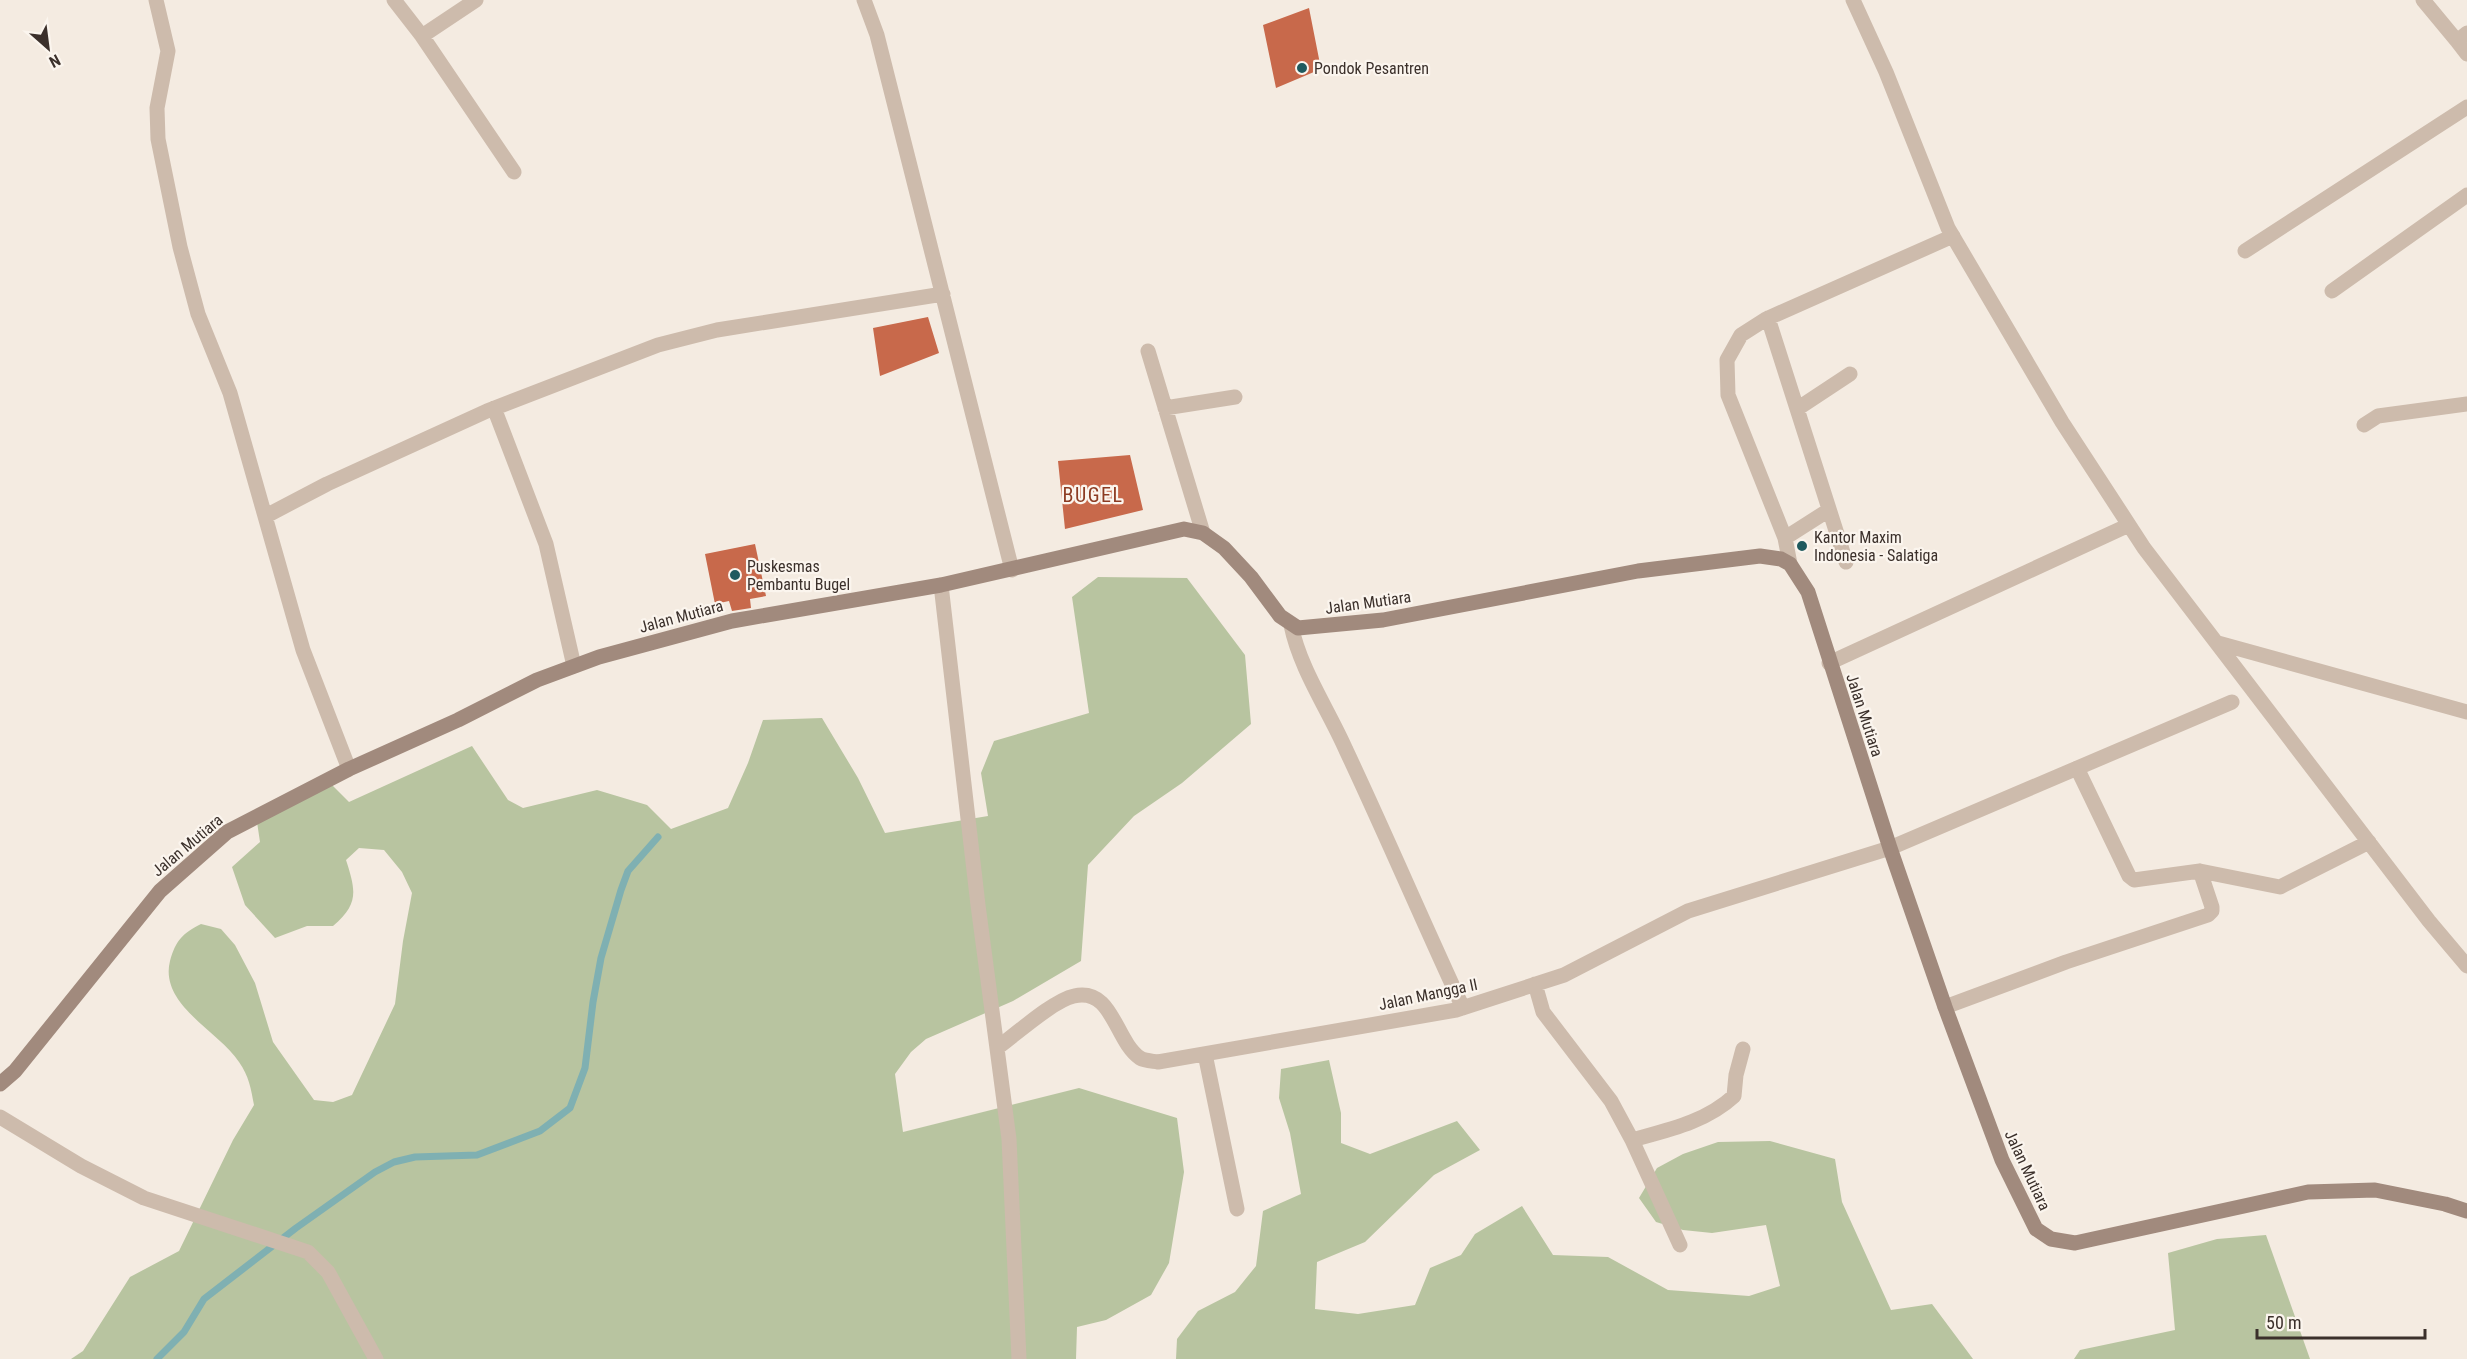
<svg xmlns="http://www.w3.org/2000/svg" width="2467" height="1359" font-family="'Roboto Condensed',sans-serif">
<style>
.green{fill:#b8c4a0}
.lines{fill:none;stroke-linecap:round;stroke-linejoin:round}
.stream{stroke:#7fb0b2;stroke-width:7}
.building{fill:#c8694b}
.street{stroke:#cdbbac;stroke-width:15}
.secondary{stroke:#a18a7d;stroke-width:15}
.poi-dot{fill:#1f5a5e;stroke:#fbf5ee;stroke-width:2}
.labels{text-anchor:middle;stroke-width:4.5;stroke-linejoin:round;paint-order:stroke}
.poi-label{font-size:16px;fill:#3b302b;stroke:#fbf5ee;text-anchor:start}
.street-label{font-size:16px;fill:#3b302b;stroke:#fbf5ee}
.quarter-label{font-size:20px;letter-spacing:1.5px;fill:#8c3b22;stroke:#fbf5ee}
</style>
<rect width="100%" height="100%" fill="#f4ebe1"/>
<path class="green" d="M 1098,577 L 1187,578 L 1245,655 L 1251,724 L 1182,783 L 1134,816 L 1088,865 L 1081,961 L 1013,1001 L 926,1039 L 911,1052 L 895,1074 L 903,1132 L 1079,1088 L 1177,1118 L 1184,1172 L 1169,1263 L 1151,1295 L 1106,1320 L 1077,1327 L 1076,1359 L 71,1359 L 83,1351 L 130,1277 L 179,1251 L 233,1140 L 254,1105 C 251,1089 249,1076 239,1062 C 219,1031 159,1005 170,961 C 176,940 182,934 201,924 L 221,929 L 235,945 L 255,983 L 273,1042 L 314,1100 L 333,1102 L 352,1095 L 395,1004 L 403,941 L 412,893 L 402,872 L 384,850 L 359,848 L 346,860 C 356,891 359,904 333,926 L 307,926 L 275,938 L 245,905 L 232,867 L 260,842 L 257,822 L 331,784 L 349,802 L 472,746 L 508,800 L 523,808 L 597,790 L 647,805 L 671,829 L 728,808 L 748,763 L 763,720 L 822,718 L 858,778 L 885,833 L 988,816 L 981,773 L 994,741 L 1089,713 L 1072,597 Z
M 1329,1060 L 1341,1113 L 1341,1143 L 1370,1154 L 1457,1121 L 1480,1150 L 1434,1175 L 1365,1242 L 1317,1262 L 1315,1309 L 1358,1314 L 1415,1305 L 1430,1268 L 1461,1255 L 1475,1234 L 1522,1206 L 1553,1255 L 1608,1257 L 1668,1290 L 1749,1296 L 1780,1286 L 1766,1225 L 1712,1233 L 1683,1230 L 1656,1222 L 1639,1198 L 1657,1168 L 1683,1154 L 1718,1142 L 1770,1141 L 1835,1159 L 1842,1202 L 1891,1310 L 1932,1304 L 1973,1359 L 1176,1359 L 1177,1339 L 1198,1311 L 1235,1292 L 1256,1266 L 1263,1211 L 1301,1194 L 1290,1133 L 1279,1098 L 1281,1069 Z
M 2266,1235 L 2310,1359 L 2074,1359 L 2080,1350 L 2175,1330 L 2168,1253 L 2217,1239 Z"/>
<g class="lines">
<path class="stream" d="M 157,1359 L 184,1332 L 204,1299 L 296,1228 L 375,1172 L 394,1162 L 415,1157 L 477,1155 L 540,1131 L 570,1108 L 585,1068 L 593,1002 L 601,958 L 621,890 L 628,871 L 658,837"/>
</g>
<path class="building" d="M 1309,8 L 1321,69 L 1276,88 L 1263,25 Z
M 928,317 L 939,353 L 880,376 L 873,328 Z
M 1130,455 L 1143,510 L 1065,529 L 1058,461 Z
M 755,544 L 766,596 L 750,599 L 751,608 L 732,611 L 729,601 L 715,604 L 705,554 Z"/>
<g class="lines">
<path class="street" d="M 156,0 L 168,51 L 157,108 L 158,139 L 180,247 L 198,314 L 230,393 L 303,650 L 349,769
M 394,0 L 422,36 L 476,0
M 864,0 L 877,35 L 1012,570
M 1853,0 L 1886,72 L 1948,228 L 2062,422 L 2144,548 L 2429,921 L 2467,966
M 2423,0 L 2457,41
M 2467,33 L 2457,41 L 2467,54
M 422,36 L 514,172
M 2245,251 L 2467,107
M 2332,291 L 2467,195
M 1768,318 L 1846,562
M 1148,351 L 1203,533
M 494,408 L 546,544 L 574,666
M 1165,408 L 1235,397
M 1797,409 L 1850,374
M 2364,425 L 2378,416 L 2467,404
M 266,516 L 327,484 L 487,411 L 658,345 L 717,330 L 943,294
M 1785,538 L 1829,510
M 1790,564 L 1785,538 L 1728,395 L 1727,360 L 1741,335 L 1766,319 L 1953,236
M 941,585 L 978,905 L 1009,1139 L 1019,1359
M 1291,625 C 1300,669 1328,709 1346,750 C 1386,835 1423,922 1463,1008
M 2218,643 L 2467,712
M 1829,663 L 2129,525
M 2077,768 L 2129,876 L 2134,880 L 2200,871 L 2280,887 L 2369,842
M 1535,984 L 1543,1012 L 1611,1101 L 1632,1140
M 1945,1007 L 2066,962 L 2208,915 L 2212,911 L 2212,907 L 2200,871
M 997,1048 C 1015,1035 1054,1000 1074,996 C 1113,987 1115,1041 1140,1058 C 1145,1061 1152,1061 1158,1062 L 1456,1010 L 1564,975 L 1688,911 L 1890,848 L 2232,702
M 1205,1054 L 1237,1209
M 0,1117 L 81,1166 L 144,1198 L 308,1252 L 328,1272 L 376,1359
M 1680,1245 L 1632,1140 C 1668,1130 1706,1122 1734,1096 L 1736,1075 L 1743,1049"/>
<path class="secondary" d="M 0,1084 L 15,1071 L 160,891 L 227,832 L 349,769 L 458,720 L 537,680 L 599,657 L 732,621 L 941,585 L 1184,529 L 1203,533 L 1224,548 L 1251,577 L 1280,616 L 1298,628 L 1383,620 L 1638,571 L 1760,556 L 1781,559 L 1790,564 L 1808,592 L 1890,848 L 1945,1007 L 2002,1160 L 2036,1229 L 2051,1239 L 2075,1243 L 2308,1192 L 2375,1190 L 2445,1204 L 2467,1211"/>
</g>
<g class="poi-dot">
<circle cx="1302" cy="68" r="6"/>
<circle cx="1802" cy="546" r="6"/>
<circle cx="735" cy="575" r="6"/>
</g>
<g class="labels">
<g class="poi-label">
<text x="1314" y="74">Pondok Pesantren</text>
<text x="1814" y="543">Kantor Maxim<tspan x="1814" dy="18">Indonesia - Salatiga</tspan></text>
<text x="747" y="572">Puskesmas<tspan x="747" dy="18">Pembantu Bugel</tspan></text>
</g>
<g class="street-label">
<text transform="translate(1368 602) rotate(-8)" y="6">Jalan Mutiara</text>
<text transform="translate(681 616) rotate(-15)" y="6">Jalan Mutiara</text>
<text transform="translate(1865 715) rotate(72)" y="6">Jalan Mutiara</text>
<text transform="translate(187 845) rotate(-40)" y="6">Jalan Mutiara</text>
<text transform="translate(1428 994) rotate(-12)" y="6">Jalan Mangga II</text>
<text transform="translate(2028 1170) rotate(65)" y="6">Jalan Mutiara</text>
</g>
<g class="quarter-label">
<text x="1093" y="502">BUGEL</text>
</g>
</g>
<g transform="translate(48 48) rotate(152)" stroke="#fbf5ee" stroke-width="4.5" paint-order="stroke">
<path d="M0-4.5L10 22L0 15L-10 22Z" fill="#3b302b"/>
<text y="-9" font-size="16" font-weight="bold" text-anchor="middle" fill="#3b302b">N</text>
</g>
<path d="M2257 1329v9h168v-9" fill="none" stroke="#3b302b" stroke-width="3"/>
<text x="2266" y="1329" font-size="18" fill="#3b302b" stroke="#fbf5ee" stroke-width="4.5" paint-order="stroke">50 m</text>
</svg>
